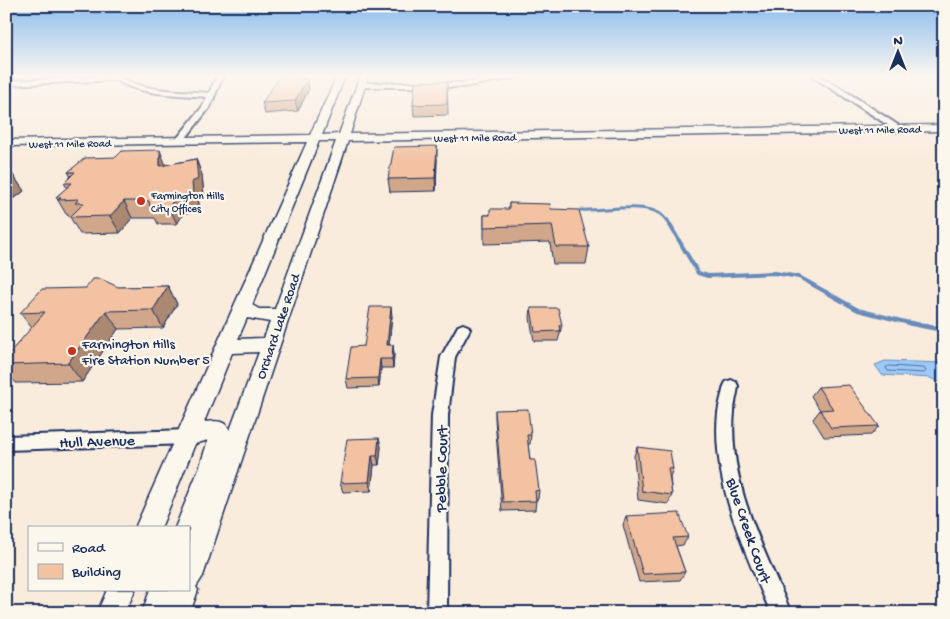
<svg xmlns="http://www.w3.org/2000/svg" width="950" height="619" font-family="'Gochi Hand',sans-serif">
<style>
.water{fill:#9dc9f7;stroke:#698bba}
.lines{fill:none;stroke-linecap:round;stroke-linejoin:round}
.shore{stroke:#4f6d9b;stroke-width:1}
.stream-far2{stroke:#698bba;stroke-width:3}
.stream-far1{stroke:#698bba;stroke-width:4}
.stream{stroke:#698bba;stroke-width:5}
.street-casing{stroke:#1b2f5e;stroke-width:4}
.secondary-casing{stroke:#1b2f5e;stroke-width:3}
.street{fill:#fbf7ec;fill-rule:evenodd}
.secondary{fill:#fbf7ec;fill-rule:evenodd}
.wall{fill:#d1a78b;stroke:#1b2f5e}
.shaded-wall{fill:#aa8871;stroke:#1b2f5e}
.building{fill:#f3c2a2;stroke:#1b2f5e}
.poi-dot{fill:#c8321e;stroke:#fbf7ec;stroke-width:2}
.labels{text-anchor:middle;stroke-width:4.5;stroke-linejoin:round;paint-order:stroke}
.far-street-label{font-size:11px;fill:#1b2f5e;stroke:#fbf7ec}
.far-poi-label{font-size:11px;fill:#1b2f5e;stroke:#fbf7ec;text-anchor:start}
.street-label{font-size:14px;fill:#1b2f5e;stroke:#fbf7ec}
.poi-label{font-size:14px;fill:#1b2f5e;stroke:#fbf7ec;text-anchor:start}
.near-street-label{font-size:16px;fill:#1b2f5e;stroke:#fbf7ec}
</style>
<rect width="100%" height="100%" fill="#f9ecdd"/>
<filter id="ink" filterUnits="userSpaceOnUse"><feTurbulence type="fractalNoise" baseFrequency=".02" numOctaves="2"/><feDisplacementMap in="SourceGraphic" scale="10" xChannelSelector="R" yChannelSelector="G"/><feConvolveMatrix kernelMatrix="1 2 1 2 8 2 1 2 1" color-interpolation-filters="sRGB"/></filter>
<g filter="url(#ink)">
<path class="water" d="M 885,361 L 944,363 L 944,384 L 930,378 L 882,375 L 875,365 Z"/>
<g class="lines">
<path class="shore" d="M 889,366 L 924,368 L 926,371 L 924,373 L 888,371 L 886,368 Z"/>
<path class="stream-far2" d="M 581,210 C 603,212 656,198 667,222"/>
<path class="stream-far1" d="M 667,220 L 698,273 L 708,276 L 775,273 L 799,277 L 858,310 L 913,324"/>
<path class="stream" d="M 909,323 L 944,330"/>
<defs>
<path id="street" d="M 118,76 C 143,92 179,90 209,93 L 217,76 L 223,76 L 210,107 L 182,143 L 179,143 L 175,141 L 203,106 L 207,97 C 179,94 141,96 116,80 L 6,85 L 6,81 Z
M 513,76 L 525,76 L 463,87 L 360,87 L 357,85 L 360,83 L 463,83 Z
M 812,76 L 819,76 L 836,85 L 904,129 L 897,131 Z
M 463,324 L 468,326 L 470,329 L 455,357 L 448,415 L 447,613 L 427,613 L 432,415 L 441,357 L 458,326 Z
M 731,380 L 736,382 L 738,386 C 737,395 734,404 734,412 C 727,483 765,550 791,613 L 771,613 C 745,553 711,479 718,413 C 719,404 722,395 724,386 L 726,382 Z
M 188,430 L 194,432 L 196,437 L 194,442 L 188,444 L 6,450 L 6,436 Z"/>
<path id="secondary" d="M 337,76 L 345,76 L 322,135 L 339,134 L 360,76 L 368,76 L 350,134 L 944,125 L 944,131 L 348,141 L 203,576 L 196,587 L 198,590 L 190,613 L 142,613 L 150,590 L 189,590 L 189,528 L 175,528 L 200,466 L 208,440 L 195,444 L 161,528 L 135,528 L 307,142 L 6,146 L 6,140 L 310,135 ZM 319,141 L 336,141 L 275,309 L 259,309 L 252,305 ZM 247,318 L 270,322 L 264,338 L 238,339 ZM 259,352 L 230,430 C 224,419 215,421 204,422 L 232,353 Z
M 107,590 L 135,590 L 125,613 L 97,613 Z"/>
</defs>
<use href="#street" class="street-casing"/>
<use href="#secondary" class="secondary-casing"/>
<use href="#street" class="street"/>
<use href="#secondary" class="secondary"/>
</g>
<path class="wall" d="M 303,79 L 307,79 L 309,89 L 298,111 L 265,114 L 262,103 Z
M 447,81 L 448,115 L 414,116 L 413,105 Z
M 437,158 L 436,191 L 390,192 L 388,179 Z
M 196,159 L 202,175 L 204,196 L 198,198 L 200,210 L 183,214 L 177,224 L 158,224 L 155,218 L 132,218 L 120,233 L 80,234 L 70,217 L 71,216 L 68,216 L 67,214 L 66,214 L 56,197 L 67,188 L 64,183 L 71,177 L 68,172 L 166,165 Z
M 6,166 L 13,175 L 24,191 L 15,198 L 6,198 Z
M 509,203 L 551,209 L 589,247 L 586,264 L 553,264 L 550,242 L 484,244 L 484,215 L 490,215 L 509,209 Z
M 168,286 L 177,304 L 163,328 L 118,329 L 82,382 L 16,383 L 6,372 L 6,357 L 32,328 L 20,313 L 86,288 Z
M 531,308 L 562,325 L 558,341 L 534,341 L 530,318 Z
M 392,316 L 389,345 L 393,345 L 394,354 L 393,368 L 381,368 L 379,387 L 348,388 L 346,379 L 364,346 Z
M 818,387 L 879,426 L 871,435 L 824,437 L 813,419 L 820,410 L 811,396 Z
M 495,410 L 531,435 L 530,444 L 528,444 L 530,460 L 539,490 L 538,499 L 536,500 L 535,510 L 502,511 L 495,419 Z
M 379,438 L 381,447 L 379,465 L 374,465 L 371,491 L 343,492 L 340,483 Z
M 637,447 L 673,469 L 670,477 L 672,495 L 668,504 L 638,500 L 634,456 Z
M 626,516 L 688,537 L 683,545 L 676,546 L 685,572 L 680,580 L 639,582 L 623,525 Z"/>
<path class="shaded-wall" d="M 302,76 L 304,84 L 307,79 L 309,89 L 298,111 L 295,101 L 301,79 Z
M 437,146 L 437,158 L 436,191 L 435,178 Z
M 160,150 L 166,166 L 160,166 Z
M 196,159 L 202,175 L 204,196 L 198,198 L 200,210 L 183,214 L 177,224 L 169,207 L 176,197 L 192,182 Z
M 13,175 L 24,191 L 15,198 L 6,184 L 6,180 Z
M 124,201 L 132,218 L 120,233 L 110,216 Z
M 168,286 L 177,304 L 163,328 L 153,310 Z
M 391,307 L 392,316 L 388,355 L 387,345 Z
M 106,311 L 118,329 L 82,382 L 68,363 Z
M 393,345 L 394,354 L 393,368 L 392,359 Z
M 380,359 L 381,368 L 379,387 L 378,378 Z
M 379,438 L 381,447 L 379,465 L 377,456 Z
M 372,456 L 374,465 L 371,491 L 369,482 Z"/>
<path class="building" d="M 280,76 L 302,76 L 301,79 L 307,79 L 295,101 L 262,103 Z
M 447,81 L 447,104 L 413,105 L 415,82 Z
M 437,146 L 435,178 L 388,179 L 394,147 Z
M 160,150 L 160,166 L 196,159 L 198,179 L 192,182 L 193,193 L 176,197 L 169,207 L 150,207 L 149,201 L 124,201 L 110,216 L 70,217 L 84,203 L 75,203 L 79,199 L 58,200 L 61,197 L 56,197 L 72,183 L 64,183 L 75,172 L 68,172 L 85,158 L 116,157 L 122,151 Z
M 6,166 L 13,175 L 6,180 Z
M 509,203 L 550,204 L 551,209 L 579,210 L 589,247 L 556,247 L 552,225 L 484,227 L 484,215 L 490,215 L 490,209 L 509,209 Z
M 93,279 L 101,279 L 118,287 L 168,286 L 153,310 L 106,311 L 68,363 L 6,365 L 6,357 L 45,312 L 20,313 L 42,289 L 86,288 Z
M 370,307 L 391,307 L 387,345 L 393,345 L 392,359 L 380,359 L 378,378 L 346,379 L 351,347 L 364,346 Z
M 531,308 L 558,308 L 562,325 L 559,325 L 560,331 L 535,332 Z
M 849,385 L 879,426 L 831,428 L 820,410 L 833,409 L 818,387 Z
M 528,409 L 531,435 L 527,435 L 530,460 L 535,460 L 539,490 L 535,491 L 536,501 L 503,502 L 495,410 Z
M 379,438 L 377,456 L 372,456 L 369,482 L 340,483 L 347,439 Z
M 637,447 L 670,451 L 673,469 L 668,468 L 672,495 L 642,491 Z
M 679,513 L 688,537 L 673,538 L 685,572 L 643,574 L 626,516 Z"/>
</g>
<linearGradient id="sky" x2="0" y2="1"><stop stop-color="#8abcee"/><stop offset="0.47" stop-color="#fcf6f0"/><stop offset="1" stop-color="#fcf6f0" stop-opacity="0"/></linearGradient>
<rect width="950" height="162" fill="url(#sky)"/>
<g class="poi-dot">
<circle cx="141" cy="201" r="5"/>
<circle cx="72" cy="351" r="5"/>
</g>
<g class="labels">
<g class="far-street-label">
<text transform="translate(880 129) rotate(-1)" y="4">West 11 Mile Road</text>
<text transform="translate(475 137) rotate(-1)" y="4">West 11 Mile Road</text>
<text transform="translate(70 143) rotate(-1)" y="4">West 11 Mile Road</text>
</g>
<g class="far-poi-label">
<text x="151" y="199">Farmington Hills<tspan x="151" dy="13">City Offices</tspan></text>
</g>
<g class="street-label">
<text transform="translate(277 326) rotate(-71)" y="5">Orchard Lake Road</text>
</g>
<g class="poi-label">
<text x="82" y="348">Farmington Hills<tspan x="82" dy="16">Fire Station Number 5</tspan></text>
</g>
<g class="near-street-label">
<text transform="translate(97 440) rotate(-2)" y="6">Hull Avenue</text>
<text transform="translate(440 469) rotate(-89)" y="6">Pebble Court</text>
<text transform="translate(750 530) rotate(71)" y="6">Blue Creek Court</text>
</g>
</g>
<rect width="950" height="619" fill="none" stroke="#fbf7ec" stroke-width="25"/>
<rect x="12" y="12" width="925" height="594" fill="none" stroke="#1b2f5e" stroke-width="2" filter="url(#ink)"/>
<rect x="28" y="526" width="162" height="65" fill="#fbf7ec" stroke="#a1a7b3"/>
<rect x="38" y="543" width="25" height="8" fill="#fbf7ec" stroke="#a1a7b3"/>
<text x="72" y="552" font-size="15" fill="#1b2f5e">Road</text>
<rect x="38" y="564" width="25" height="15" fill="#f3c2a2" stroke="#a1a7b3"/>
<text x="72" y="576" font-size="15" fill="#1b2f5e">Building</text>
<g transform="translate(898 52)" stroke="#fbf7ec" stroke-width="4" paint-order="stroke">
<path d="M0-4L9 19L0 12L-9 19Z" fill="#1b2f5e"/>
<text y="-8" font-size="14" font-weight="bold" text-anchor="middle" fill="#1b2f5e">N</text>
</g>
</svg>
